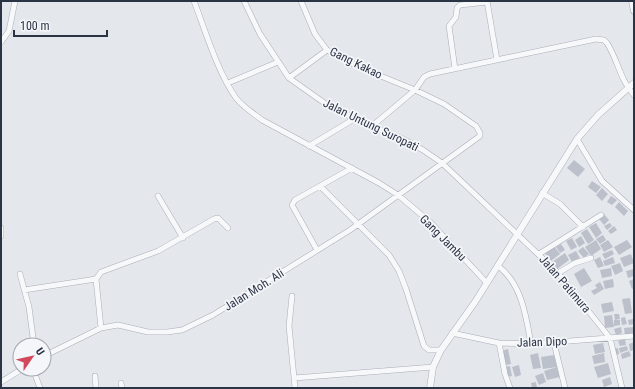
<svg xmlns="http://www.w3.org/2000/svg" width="635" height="389" font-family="'Roboto Condensed',sans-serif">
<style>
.building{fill:#bbc0ca}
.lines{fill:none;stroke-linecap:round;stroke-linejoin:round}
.minor-casing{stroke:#a9aeb7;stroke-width:6}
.tertiary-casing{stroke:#a9aeb7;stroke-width:7}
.minor{stroke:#f7f8fa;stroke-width:5}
.tertiary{stroke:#f7f8fa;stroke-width:6}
.labels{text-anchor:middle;stroke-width:3.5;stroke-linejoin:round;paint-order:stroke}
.street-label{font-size:12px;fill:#2b3445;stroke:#f4f6f9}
</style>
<rect width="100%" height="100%" fill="#e4e7ec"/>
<path class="building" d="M 574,160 L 585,169 L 578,177 L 567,168 Z
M 592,181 L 601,187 L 596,193 L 588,187 Z
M 602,188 L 608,194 L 602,201 L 596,195 Z
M 611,196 L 617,200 L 612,205 L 607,202 Z
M 619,202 L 628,211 L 624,216 L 615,207 Z
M 604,214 L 609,220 L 604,225 L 599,219 Z
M 596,223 L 602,233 L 596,238 L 589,227 Z
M 610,223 L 612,226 L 607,230 L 604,226 Z
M 614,226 L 617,230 L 611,234 L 608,231 Z
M 587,229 L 594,240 L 588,244 L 581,233 Z
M 603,235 L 606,240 L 600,244 L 596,239 Z
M 581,236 L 585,243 L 579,247 L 575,240 Z
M 572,238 L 577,247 L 571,250 L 566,241 Z
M 596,240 L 601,249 L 591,256 L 585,247 Z
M 608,240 L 613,247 L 604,252 L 600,245 Z
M 627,240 L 632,247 L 619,255 L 614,247 Z
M 561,244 L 565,250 L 560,253 L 556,247 Z
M 554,246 L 560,254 L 551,261 L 545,253 Z
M 583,247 L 589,254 L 584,258 L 578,251 Z
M 612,250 L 614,254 L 605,259 L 602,254 Z
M 576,251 L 580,258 L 572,262 L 568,255 Z
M 565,253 L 569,260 L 557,269 L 552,262 Z
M 631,254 L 634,263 L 624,267 L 620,258 Z
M 600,257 L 604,266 L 598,268 L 594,260 Z
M 613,257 L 615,263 L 605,266 L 603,261 Z
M 620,263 L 623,271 L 615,275 L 611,266 Z
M 584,268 L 592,281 L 581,287 L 574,274 Z
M 611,268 L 612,276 L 602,278 L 600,270 Z
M 634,269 L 634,276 L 628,278 L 626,271 Z
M 613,279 L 614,287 L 605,289 L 603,281 Z
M 634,279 L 634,288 L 632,289 L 629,281 Z
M 600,282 L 604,289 L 594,295 L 591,291 L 597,288 L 595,285 Z
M 630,298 L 632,313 L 625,314 L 622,299 Z
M 612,302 L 614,311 L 603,313 L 601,304 Z
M 614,314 L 619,314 L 620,319 L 615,320 Z
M 612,315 L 614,327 L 605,328 L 604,316 Z
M 625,317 L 627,324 L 622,325 L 621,318 Z
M 633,319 L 634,324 L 629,325 L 628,320 Z
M 614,320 L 620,320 L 620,325 L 614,326 Z
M 621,327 L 622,333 L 616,335 L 614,329 Z
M 634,327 L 634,334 L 625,335 L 624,328 Z
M 625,339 L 626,345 L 620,346 L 618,341 Z
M 634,342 L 634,350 L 630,351 L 629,344 Z
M 603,343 L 605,352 L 595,354 L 593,345 Z
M 627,346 L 628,350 L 620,353 L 619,348 Z
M 618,348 L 619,354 L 616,355 L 614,349 Z
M 508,349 L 511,364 L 505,365 L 502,351 Z
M 629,351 L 631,356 L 622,359 L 621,354 Z
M 538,353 L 541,368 L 533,369 L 530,355 Z
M 604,353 L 605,362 L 594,364 L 592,356 Z
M 554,355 L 557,367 L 543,369 L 541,357 Z
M 608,363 L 611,374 L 598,378 L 594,367 Z
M 519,365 L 521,375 L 515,377 L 512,367 Z
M 510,366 L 512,376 L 506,377 L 505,367 Z
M 557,367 L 560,377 L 547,380 L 544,371 Z
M 543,373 L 546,382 L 539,385 L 535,376 Z
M 610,377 L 612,384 L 604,387 L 602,380 Z
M 536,382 L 537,388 L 532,388 L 531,383 Z"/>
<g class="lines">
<defs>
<path id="minor" d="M 194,1 C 205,30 218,73 236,98 C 243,107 253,113 262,120 L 379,183 L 398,195 L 430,222 L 487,283
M 244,1 L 260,34 L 289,78 L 333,109 L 403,139 L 423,150 L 442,163 L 558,273 L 610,338 L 622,388
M 487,1 L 497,60
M 1,42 L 9,31 L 15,1
M 455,69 L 449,26 L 456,17 L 457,8 L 460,5 L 487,2
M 289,78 L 327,50
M 228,83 L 278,62
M 371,127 L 415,90 L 424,77 L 430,74 L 596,39 L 604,40 L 607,43 C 618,60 620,80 634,95
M 577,139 L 602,181 L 634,210
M 309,146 L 354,119
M 320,186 L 389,255 L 399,271 L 406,289 L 424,346 L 429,350 L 441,350
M 542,193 L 560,204 L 583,227
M 158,196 L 183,238
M 1,228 L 1,236
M 317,250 L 292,205 L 295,200 L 352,168
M 539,254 L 601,215
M 498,266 C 522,284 526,316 531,344
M 558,273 L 575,263 L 591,258
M 20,274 L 29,307 L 34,345
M 24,290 L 96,279
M 292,296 L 289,326 L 295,388
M 101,328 L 96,279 L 101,272 L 158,251 L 214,219 L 218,218 L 228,228
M 452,333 L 499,343 L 531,344 L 634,336
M 499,343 L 505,374 L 510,388
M 554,343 L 565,388
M 44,356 L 101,328 L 118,325 L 148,332 L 167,332 L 182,330 L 213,315 L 350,230 L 480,136 L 480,133 L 476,126 L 444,104 L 415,90 L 361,68 L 327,50 L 315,34 L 301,1
M 33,369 L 40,388
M 95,376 L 96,388
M 294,378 L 433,367
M 1,382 L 22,369
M 121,383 L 122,388"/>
<path id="tertiary" d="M 632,1 L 634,11
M 430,388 L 433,367 L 441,350 L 475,302 L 577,139 L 598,115 L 634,83"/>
</defs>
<use href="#minor" class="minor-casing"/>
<use href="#tertiary" class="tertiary-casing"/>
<use href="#minor" class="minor"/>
<use href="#tertiary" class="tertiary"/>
</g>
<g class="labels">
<g class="street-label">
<text transform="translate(356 63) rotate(26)" y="4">Gang Kakao</text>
<text transform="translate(371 125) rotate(26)" y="4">Jalan Untung Suropati</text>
<text transform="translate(443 238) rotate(45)" y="4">Gang Jambu</text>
<text transform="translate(565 284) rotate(49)" y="4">Jalan Patimura</text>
<text transform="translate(254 290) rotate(-32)" y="4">Jalan Moh. Ali</text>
<text transform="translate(542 342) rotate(-2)" y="4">Jalan Dipo</text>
</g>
</g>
<rect width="635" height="389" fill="none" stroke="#2b3445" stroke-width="4"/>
<g transform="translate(32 357) rotate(56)"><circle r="19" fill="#f4f6f9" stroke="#a4a8b1"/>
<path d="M0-3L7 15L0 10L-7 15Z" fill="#d1495b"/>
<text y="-6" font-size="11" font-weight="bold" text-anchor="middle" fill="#2b3445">U</text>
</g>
<path d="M14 30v6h93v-6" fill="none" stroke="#2b3445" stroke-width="2"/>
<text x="20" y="30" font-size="12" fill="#2b3445" stroke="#f4f6f9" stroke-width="3" paint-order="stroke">100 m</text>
</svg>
